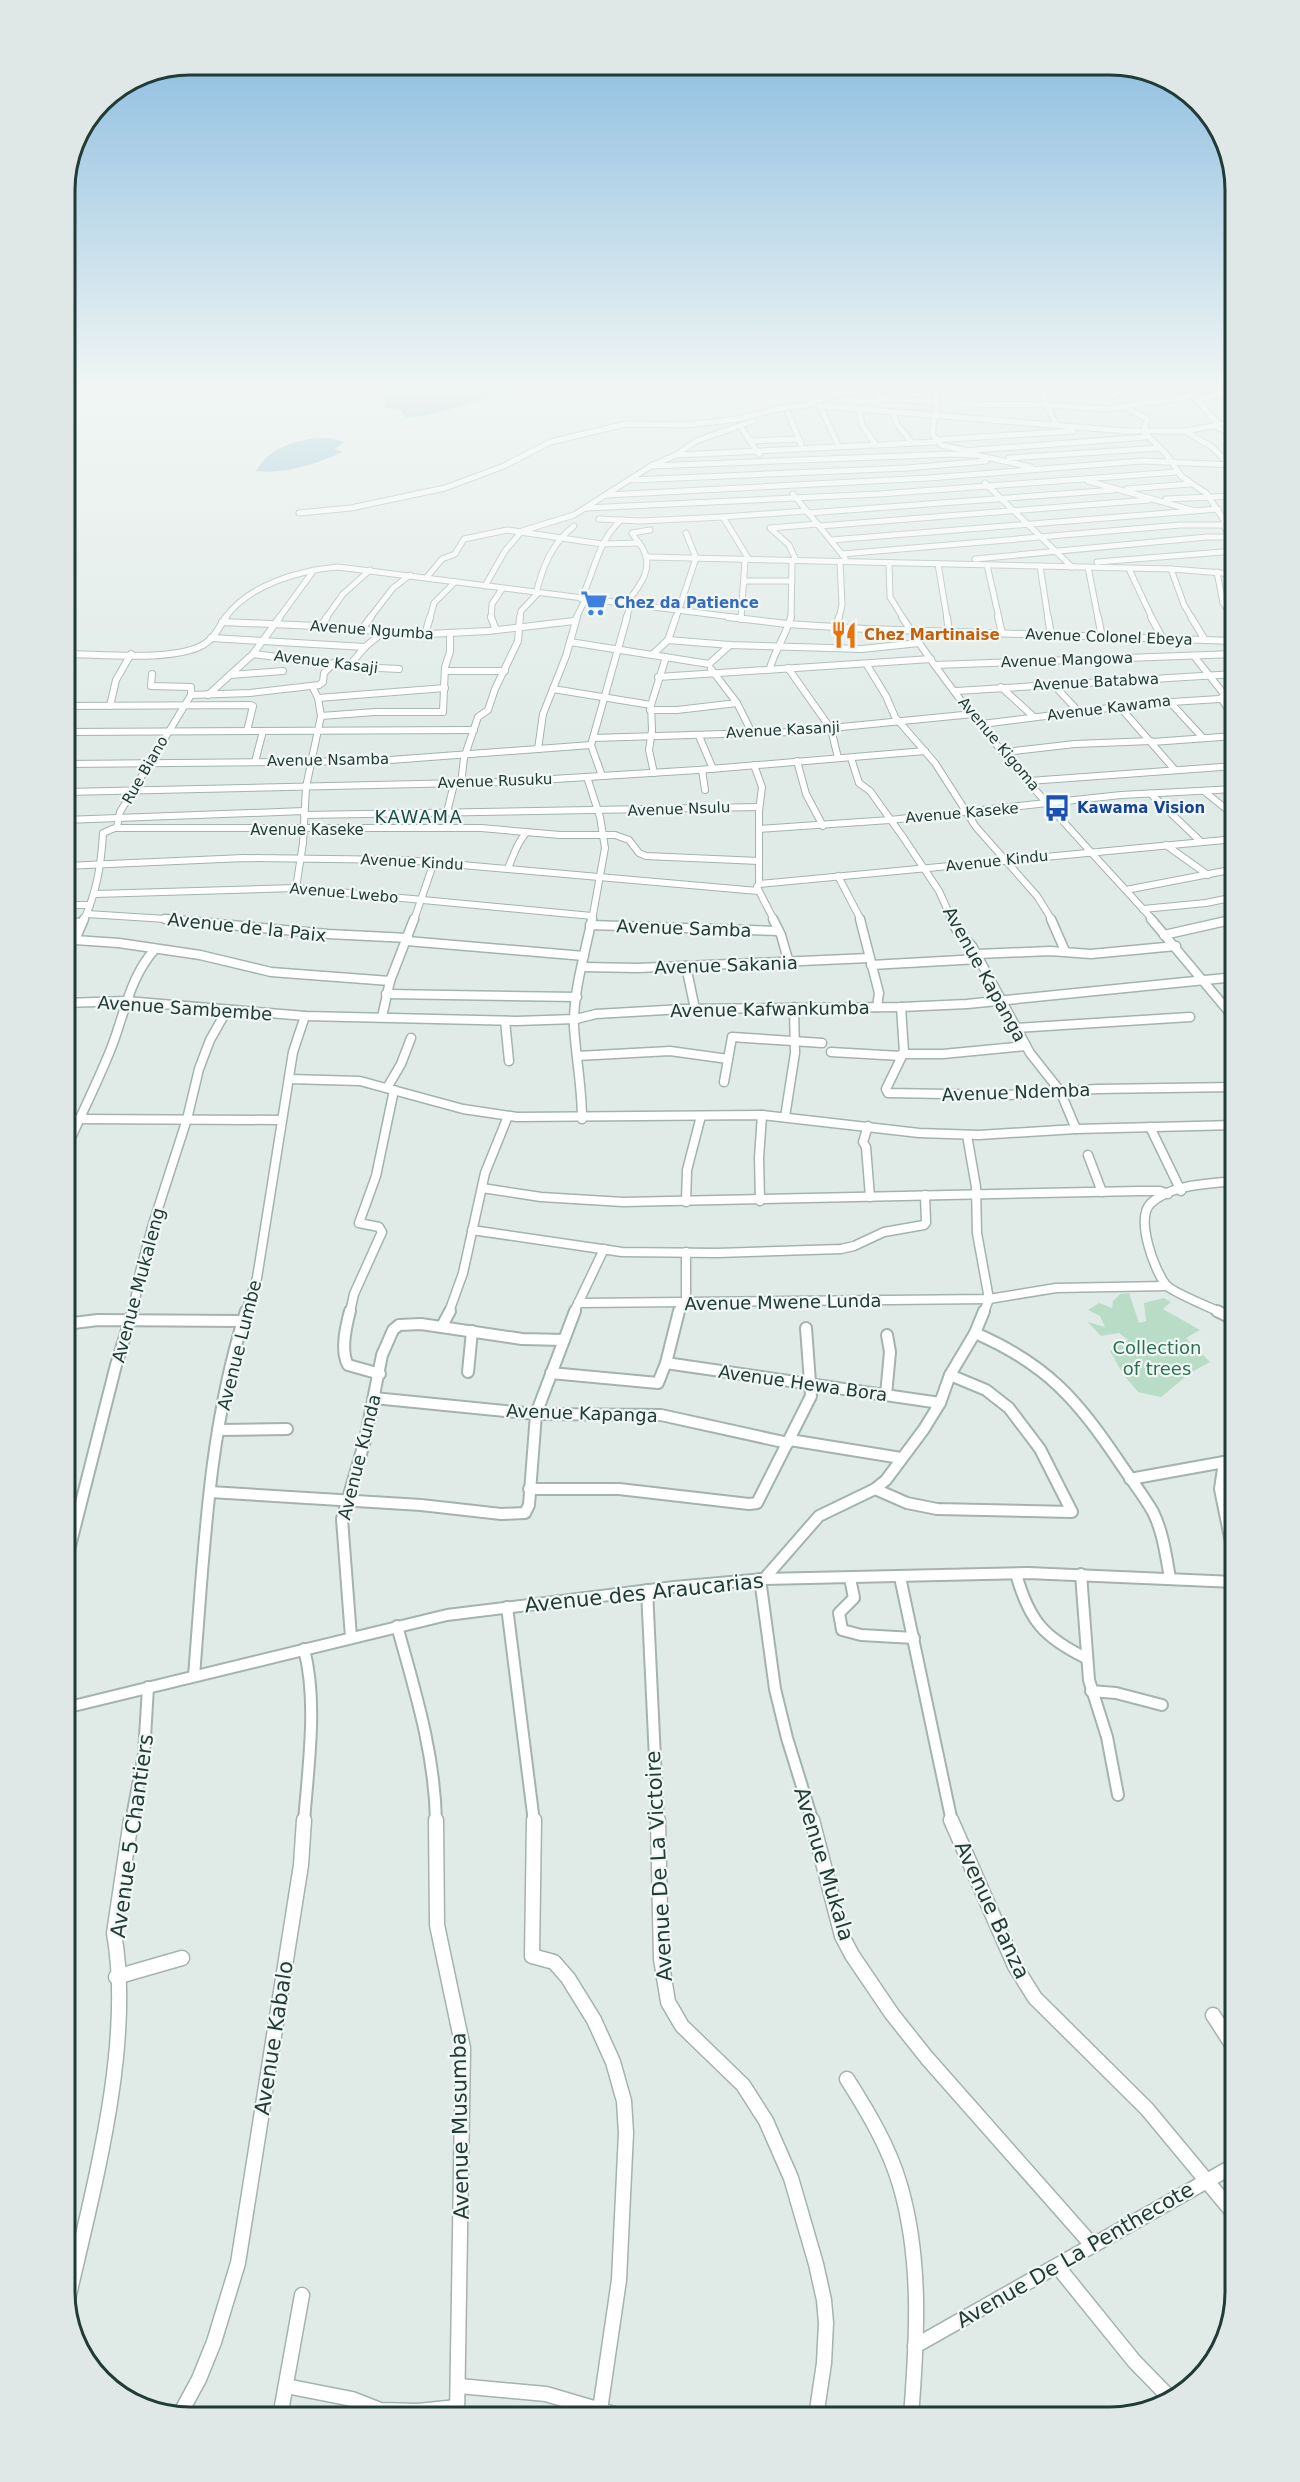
<svg xmlns="http://www.w3.org/2000/svg" width="1300" height="2482" font-family="'DejaVu Sans',sans-serif">
<style>
.green{fill:#b9dcc6}
.water{fill:#88bcd0}
.lines{fill:none;stroke-linecap:round;stroke-linejoin:round}
.minor-far4-casing{stroke:#a3b3af;stroke-width:7}
.minor-far3-casing{stroke:#a3b3af;stroke-width:8}
.minor-far2-casing{stroke:#a3b3af;stroke-width:11}
.minor-far1-casing{stroke:#a3b3af;stroke-width:14}
.minor-casing{stroke:#a3b3af;stroke-width:17}
.minor-far4{stroke:#fff;stroke-width:5}
.minor-far3{stroke:#fff;stroke-width:6}
.minor-far2{stroke:#fff;stroke-width:8}
.minor-far1{stroke:#fff;stroke-width:10}
.minor{stroke:#fff;stroke-width:14}
.labels{text-anchor:middle;dominant-baseline:central;stroke-width:4.5;stroke-linejoin:round;paint-order:stroke}
.far-shop-label{font-size:15px;font-weight:bold;fill:#366cbe;stroke:#f0f7f5;text-anchor:start}
.far-street-label{font-size:15px;fill:#213b37;stroke:#f0f7f5}
.far-food-label{font-size:15px;font-weight:bold;fill:#c56008;stroke:#f0f7f5;text-anchor:start}
.far-transit-label{font-size:15px;font-weight:bold;fill:#164399;stroke:#f0f7f5;text-anchor:start}
.far-quarter-label{font-size:18px;letter-spacing:1.5px;fill:#1d4c47;stroke:#f0f7f5}
.street-label{font-size:18px;fill:#213b37;stroke:#f0f7f5}
.park-label{font-size:18px;fill:#2c714f;stroke:#f0f7f5}
.near-street-label{font-size:21px;fill:#213b37;stroke:#f0f7f5}
.rim{fill:none;stroke:#213b37;stroke-width:3}
</style>
<rect width="100%" height="100%" fill="#e0ebe7"/>
<polygon class="green" points="1129,1293 1139,1323 1146,1321 1144,1303 1164,1298 1171,1302 1163,1309 1200,1330 1186,1338 1210,1362 1190,1373 1161,1397 1138,1392 1123,1374 1110,1351 1128,1340 1119,1333 1101,1336 1088,1322 1105,1327 1100,1316 1088,1310 1099,1303 1112,1308 1113,1301 1120,1294"/>
<g class="water">
<polygon points="392,385 526,385 512,392 428,415 406,418 401,409 385,408 384,387"/>
<path d="M 315,438 L 331,438 L 344,442 L 335,449 L 343,452 C 318,463 285,475 256,471 C 270,448 289,443 315,438 Z"/>
</g>
<g class="lines">
<defs>
<g id="minor-far4">
<polyline points="931,385 997,391"/>
<path d="M 936,385 C 934,391 936,393 937,400 C 938,412 931,423 933,435 L 941,445 L 963,450"/>
<polyline points="1038,385 1056,425"/>
<polyline points="1069,385 1073,393"/>
<polyline points="1184,385 1220,426"/>
<polyline points="1210,385 1219,396"/>
<polyline points="1118,388 1148,389"/>
<polyline points="880,389 899,389"/>
<polyline points="855,392 875,385"/>
<polyline points="878,398 938,402"/>
<polyline points="841,399 879,402 877,395 880,389 870,387"/>
<polyline points="1107,399 1120,393 1117,386"/>
<polyline points="1196,400 1235,391"/>
<polyline points="960,404 1050,405 1107,409 1192,396"/>
<polyline points="820,406 839,447"/>
<polyline points="822,406 1126,431 1185,431 1235,422"/>
<polyline points="1125,407 1147,419 1144,432 1166,454 1182,477 1206,493 1224,520 1225,528"/>
<polyline points="859,409 862,425 876,445"/>
<polyline points="893,412 897,424 912,443"/>
<polyline points="788,413 801,444"/>
<polyline points="740,426 759,454"/>
<polyline points="1217,427 1235,435"/>
<polyline points="1185,431 1212,447 1227,462"/>
<polyline points="935,440 1073,431"/>
<polyline points="750,441 799,439"/>
<polyline points="963,451 1146,437"/>
<polyline points="678,455 936,442"/>
<polyline points="1009,458 1160,448"/>
<polyline points="651,466 954,454 976,455 1031,467"/>
<polyline points="632,480 907,468 986,461"/>
<polyline points="1088,481 1195,511"/>
<polyline points="985,483 1072,567"/>
<polyline points="1127,489 1190,484"/>
<polyline points="793,494 845,558"/>
<polyline points="607,495 929,478 1142,461 1235,465"/>
<polyline points="1166,499 1235,496"/>
<polyline points="586,508 879,494 1177,472"/>
<polyline points="299,513 351,508 445,488 504,466 550,442 626,424 687,425 738,419 782,408 807,405 860,385"/>
<polyline points="808,513 1114,490"/>
<polyline points="723,517 806,511"/>
<polyline points="599,519 640,521 723,517 748,558 745,561 741,618"/>
<polyline points="820,526 1149,500"/>
<polyline points="831,540 1218,509"/>
<polyline points="842,554 1180,525 1225,525"/>
<polyline points="647,557 1171,569 1235,574"/>
<polyline points="975,559 1207,537 1235,537"/>
<polyline points="1097,562 1235,551"/>
<polyline points="889,563 890,597 903,618"/>
<polyline points="938,564 947,618"/>
<polyline points="987,565 999,618"/>
<polyline points="1040,566 1048,618"/>
<polyline points="1088,567 1098,618"/>
<polyline points="1129,569 1152,618"/>
<polyline points="1171,569 1184,605 1192,618"/>
<polyline points="1217,572 1223,603 1234,618"/>
<polyline points="427,577 442,559 455,554 464,539 507,530 602,544 639,543"/>
<polyline points="744,581 792,581"/>
<polyline points="485,586 505,551 522,531 574,515 651,466 676,455 696,441 753,421"/>
<path d="M 536,593 C 543,566 552,543 574,526"/>
<path d="M 581,599 C 595,571 597,542 621,520"/>
<path d="M 625,605 C 637,589 655,570 643,549 C 640,543 635,539 632,533 L 650,530"/>
<path d="M 225,618 C 248,585 300,570 338,567 L 740,618"/>
<polyline points="279,618 314,570"/>
<polyline points="326,618 343,594 370,570"/>
<polyline points="370,618 393,588 410,575"/>
<polyline points="430,618 434,603 455,582"/>
<polyline points="491,618 492,604 502,589"/>
<polyline points="520,618 521,611 538,593"/>
<polyline points="576,618 585,600"/>
<polyline points="626,618 631,605"/>
<polyline points="676,618 696,558 686,533"/>
<polyline points="791,618 792,562 795,558 789,545 770,528 818,524"/>
<polyline points="839,618 842,605 840,561"/>
</g>
<g id="minor-far3">
<polyline points="491,617 496,630"/>
<polyline points="728,617 787,624 867,629 1235,641"/>
<path d="M 902,617 C 972,727 1065,823 1153,920"/>
<polyline points="947,617 949,632"/>
<polyline points="998,617 1002,633"/>
<polyline points="1048,617 1051,635"/>
<polyline points="1098,617 1102,637"/>
<polyline points="1151,617 1163,639"/>
<polyline points="1191,617 1205,640"/>
<polyline points="1233,617 1235,619"/>
<polyline points="741,619 741,617"/>
<polyline points="222,622 339,627 409,635 488,631 574,621"/>
<polyline points="321,626 327,617"/>
<polyline points="836,628 839,617"/>
<polyline points="362,629 371,617"/>
<polyline points="425,635 430,617"/>
<polyline points="211,638 365,647"/>
<polyline points="668,640 730,645 862,649 919,643"/>
<polyline points="570,642 709,664"/>
<path d="M 65,654 C 100,654 173,662 203,645 C 214,639 219,627 226,617"/>
<polyline points="253,654 359,667 399,669"/>
<polyline points="652,655 668,640 676,617"/>
<polyline points="1194,656 1227,698"/>
<polyline points="709,664 730,645"/>
<polyline points="867,665 886,696 895,717 935,763 976,827 1037,896 1052,920"/>
<polyline points="935,665 1235,654"/>
<polyline points="65,666 75,654"/>
<polyline points="349,666 365,647 382,633"/>
<path d="M 770,668 C 775,650 786,635 791,617"/>
<polyline points="788,668 831,729 838,758"/>
<polyline points="711,669 737,703 752,733"/>
<polyline points="445,671 505,671"/>
<polyline points="230,675 283,671"/>
<polyline points="658,677 931,659"/>
<polyline points="1052,683 1078,711"/>
<polyline points="1001,687 1034,717"/>
<polyline points="553,689 651,705"/>
<polyline points="956,691 1235,674"/>
<polyline points="191,695 250,693 319,685 323,682 324,673 334,663"/>
<polyline points="208,695 253,654 280,617"/>
<polyline points="318,698 445,688"/>
<polyline points="1221,698 1235,720"/>
<polyline points="1169,701 1203,738"/>
<polyline points="65,706 251,705 253,706 247,731"/>
<polyline points="110,706 116,680 131,654"/>
<polyline points="1119,706 1175,770"/>
<polyline points="650,710 677,710 737,703"/>
<polyline points="321,716 375,712 443,712 445,667 450,652 450,634"/>
<polyline points="982,724 1140,704 1235,698"/>
<polyline points="65,732 474,730"/>
<polyline points="699,736 713,769"/>
<polyline points="593,738 791,732 973,714"/>
<polyline points="1152,742 1235,736"/>
<polyline points="538,749 543,714 566,656 577,617"/>
<polyline points="1005,752 1075,744 1151,741"/>
<polyline points="851,758 859,783 870,791 903,837 939,891 952,920"/>
<polyline points="797,761 806,794 823,826"/>
<polyline points="255,762 263,731"/>
<polyline points="65,764 377,761 591,745"/>
<polyline points="754,765 762,787 759,811 759,884 757,887 774,920"/>
<polyline points="702,770 705,790"/>
<polyline points="654,773 649,750 652,730 651,705 666,657"/>
<polyline points="602,776 591,745 627,617"/>
<polyline points="587,777 600,817 605,848 592,920"/>
<polyline points="1029,781 1235,766"/>
<polyline points="461,784 464,758 478,717 488,710 495,689 518,641 520,617"/>
<polyline points="65,792 506,782 698,770 925,751"/>
<polyline points="1205,792 1235,816"/>
<polyline points="1151,794 1201,842"/>
<polyline points="447,812 454,784"/>
<polyline points="304,815 759,807"/>
<polyline points="65,820 304,811"/>
<polyline points="116,828 481,828 560,835 615,835 629,840 639,853 646,856 759,861"/>
<polyline points="760,829 890,820 1121,795 1235,789"/>
<polyline points="1166,845 1208,875"/>
<polyline points="65,866 244,858 405,860 758,891"/>
<path d="M 508,868 C 514,855 517,842 527,832"/>
<polyline points="838,876 861,920"/>
<polyline points="759,884 1235,839"/>
<polyline points="296,888 303,843 306,787 321,716 318,698 312,686"/>
<polyline points="1126,890 1235,869"/>
<polyline points="95,894 296,888 592,916"/>
<polyline points="65,905 90,905"/>
<polyline points="1143,909 1206,903 1235,897"/>
<polyline points="87,914 182,920"/>
<path d="M 84,920 C 97,890 101,866 103,833 L 117,827 L 120,812 L 191,695 L 191,687 L 151,686 L 152,674"/>
<polyline points="414,920 434,862"/>
<polyline points="1230,920 1235,919"/>
</g>
<g id="minor-far2">
<polyline points="84,919 75,940 119,943 200,955 271,972 390,981"/>
<polyline points="165,919 328,934 408,938"/>
<polyline points="773,919 781,935 789,963"/>
<polyline points="860,919 879,993 877,1007"/>
<polyline points="951,919 956,929 972,946 1030,1053 1060,1091 1076,1129"/>
<polyline points="1051,919 1065,951"/>
<polyline points="1151,919 1235,1019"/>
<polyline points="65,922 82,923"/>
<polyline points="590,925 778,931"/>
<polyline points="1164,935 1235,919"/>
<polyline points="407,941 584,956"/>
<polyline points="977,954 1050,951 1091,954 1176,946"/>
<polyline points="871,965 979,959"/>
<polyline points="686,966 695,1009"/>
<polyline points="582,967 638,968 869,958"/>
<polyline points="386,994 577,997"/>
<polyline points="65,1003 126,1001 305,1016 516,1021 576,1019 596,1014 683,1009 901,1007 967,1004 1235,977"/>
<polyline points="901,1007 904,1052 886,1089 888,1093 1008,1095 1097,1089 1235,1087"/>
<polyline points="382,1017 390,981 414,919"/>
<polyline points="505,1021 509,1061"/>
<polyline points="1015,1028 1190,1017"/>
<polyline points="831,1052 901,1056"/>
<polyline points="902,1054 943,1054 1026,1046"/>
<polyline points="577,1056 670,1051 728,1059"/>
<polyline points="289,1079 360,1081 463,1109 517,1117 762,1115 919,1133 979,1135 1076,1129 1235,1125"/>
<polyline points="724,1082 732,1037 822,1043"/>
<polyline points="387,1088 401,1064 411,1038"/>
<polyline points="785,1117 795,1053 794,1007"/>
<polyline points="78,1119 281,1120"/>
<path d="M 582,1119 C 582,1087 576,1058 574,1027 C 573,992 585,953 592,919"/>
<polyline points="868,1126 863,1142 866,1147 870,1197"/>
<polyline points="1150,1127 1181,1191"/>
<path d="M 65,1152 C 80,1116 98,1082 112,1046 C 125,1012 130,977 155,949"/>
<polyline points="1088,1155 1102,1192"/>
<polyline points="482,1188 541,1197 623,1202 1139,1191 1160,1191 1168,1194"/>
<polyline points="760,1201 759,1158 762,1115"/>
<polyline points="686,1202 687,1170 701,1116"/>
<polyline points="472,1230 622,1252 717,1253 841,1249 854,1246 884,1232 924,1225 926,1223 925,1195"/>
<polyline points="686,1252 686,1303"/>
<polyline points="578,1303 989,1299 977,1233 976,1187 967,1135"/>
<polyline points="133,1312 140,1272 153,1224 187,1119 199,1069 210,1040 227,1010"/>
<polyline points="246,1312 257,1278 293,1052 305,1016"/>
<polyline points="350,1312 354,1294 382,1232 379,1227 359,1223 376,1176 394,1090"/>
<polyline points="449,1312 463,1273 485,1173 508,1116"/>
<polyline points="574,1312 604,1249"/>
<polyline points="679,1312 681,1303"/>
<polyline points="984,1312 989,1299 1056,1288 1167,1286"/>
<path d="M 1220,1312 C 1209,1307 1172,1292 1166,1285 C 1154,1270 1135,1218 1151,1203 C 1171,1184 1209,1184 1235,1181"/>
</g>
<g id="minor-far1">
<path d="M 350,1311 C 346,1326 340,1351 348,1365 L 380,1374"/>
<polyline points="1217,1311 1235,1320"/>
<polyline points="65,1324 98,1320 243,1321"/>
<polyline points="442,1326 450,1311"/>
<path d="M 975,1333 C 1049,1365 1078,1401 1122,1466 C 1132,1481 1144,1496 1153,1512 C 1163,1532 1166,1556 1170,1578"/>
<polyline points="666,1363 940,1403"/>
<polyline points="468,1372 472,1331"/>
<polyline points="551,1373 658,1383 666,1363 679,1311"/>
<polyline points="886,1395 890,1352 887,1335"/>
<polyline points="374,1398 536,1414 661,1415 788,1443"/>
<polyline points="218,1430 287,1429"/>
<polyline points="790,1440 901,1458"/>
<polyline points="1224,1462 1220,1489 1235,1562"/>
<polyline points="1130,1479 1235,1460"/>
<polyline points="529,1489 619,1489 749,1504 757,1503 811,1396 806,1328"/>
<polyline points="875,1489 907,1503 937,1509 1072,1512 1040,1449 1009,1408 986,1390 950,1375"/>
<polyline points="210,1492 421,1505 501,1514 525,1513 529,1505 536,1414 575,1311"/>
<polyline points="65,1566 116,1365 133,1311"/>
<path d="M 1016,1574 C 1029,1620 1043,1637 1086,1658"/>
<polyline points="1081,1574 1089,1680 1107,1737 1118,1795"/>
<polyline points="900,1577 952,1822"/>
<polyline points="850,1578 854,1598 839,1613 842,1630 861,1635 914,1638"/>
<polyline points="760,1579 775,1689 787,1738 813,1822"/>
<polyline points="764,1579 819,1516 875,1489 886,1480 924,1429 940,1403 950,1375 975,1333 984,1311"/>
<polyline points="1230,1582 1235,1603"/>
<polyline points="647,1590 658,1822"/>
<polyline points="507,1607 534,1822"/>
<path d="M 397,1626 C 415,1691 435,1754 436,1822"/>
<polyline points="351,1637 342,1519 365,1440 382,1355 393,1330 399,1325 421,1324 522,1339 564,1340"/>
<path d="M 304,1649 C 318,1702 308,1767 304,1822"/>
<path d="M 194,1676 C 204,1553 208,1429 246,1311"/>
<polyline points="1091,1691 1116,1693 1162,1705"/>
<polyline points="65,1708 447,1615 674,1587 764,1579 1028,1573 1235,1582"/>
<polyline points="131,1822 144,1754 148,1687"/>
</g>
<g id="minor">
<polyline points="436,1820 437,1925 463,2048 457,2417"/>
<polyline points="534,1820 532,1956 554,1962 568,1978 594,2020 613,2062 624,2101 626,2133 619,2280 600,2410"/>
<polyline points="658,1820 661,1959 668,2002 682,2026 743,2085 766,2121 791,2178 816,2264 824,2300 826,2323 824,2363 816,2417"/>
<polyline points="812,1820 842,1936 852,1955 892,2014 927,2058 1093,2246"/>
<polyline points="951,1820 1015,1966 1035,1998 1147,2109 1235,2215"/>
<polyline points="116,1977 182,1958"/>
<polyline points="1213,2015 1235,2049"/>
<path d="M 847,2079 C 868,2112 889,2147 900,2185 C 922,2260 917,2340 911,2417"/>
<polyline points="1058,2267 1134,2361 1170,2398"/>
<path d="M 67,2304 C 92,2192 134,2046 114,1933 L 131,1820"/>
<polyline points="915,2346 1235,2165"/>
<polyline points="286,2386 352,2399 380,2410 418,2411 457,2407"/>
<polyline points="459,2386 546,2394 624,2417"/>
<polyline points="179,2416 199,2379 214,2342 238,2263 301,1865 304,1820"/>
<polyline points="280,2417 302,2295"/>
</g>
</defs>
<use href="#minor-far4" class="minor-far4-casing"/>
<use href="#minor-far3" class="minor-far3-casing"/>
<use href="#minor-far2" class="minor-far2-casing"/>
<use href="#minor-far1" class="minor-far1-casing"/>
<use href="#minor" class="minor-casing"/>
<use href="#minor-far4" class="minor-far4"/>
<use href="#minor-far3" class="minor-far3"/>
<use href="#minor-far2" class="minor-far2"/>
<use href="#minor-far1" class="minor-far1"/>
<use href="#minor" class="minor"/>
</g>
<linearGradient id="sky" x2="0" y2="1"><stop stop-color="#81b7de"/><stop offset="0.53" stop-color="#f1f6f4"/><stop offset="1" stop-color="#f1f6f4" stop-opacity="0"/></linearGradient>
<rect width="1300" height="732" fill="url(#sky)"/>
<defs>
<symbol id="supermarket-bare" viewBox="-9 -9 18 18"><path d="M-6-5.5h2.5l.6 2H6L4.5 2H-2.5L-4.4-4H-6ZM-1.5 3.2a1.3 1.3 0 1 0 .1 0ZM3 3.2a1.3 1.3 0 1 0 .1 0Z" fill="#3f7fe0" stroke="#f0f7f5" stroke-width="2.5" paint-order="stroke"/></symbol>
<symbol id="restaurant-bare" viewBox="-9 -9 18 18"><path d="M-5-6h1v4h1v-4h1v4h1v-4h1v5L-1.5 .5V6h-2V.5L-5-1ZM5-6V6H3V1.5H1.5Q1.5-4 5-6Z" fill="#e8710a" stroke="#f0f7f5" stroke-width="2.5" paint-order="stroke"/></symbol>
<symbol id="bus-bare" viewBox="-9 -9 18 18"><path d="M-5-6H5V4H4V6H2V4H-2V6H-4V4H-5ZM-3.5-4V0h7V-4ZM-3.5 1.2v1.5H-2V1.2ZM2 1.2v1.5H3.5V1.2Z" fill="#1a4fb4" stroke="#f0f7f5" stroke-width="2.5" paint-order="stroke"/></symbol>
</defs>
<g fill-rule="evenodd">
<use href="#supermarket-bare" x="575" y="584" width="38" height="38"/>
<use href="#restaurant-bare" x="825" y="616" width="38" height="38"/>
<use href="#bus-bare" x="1038" y="789" width="38" height="38"/>
</g>
<g class="labels">
<g class="far-shop-label">
<text x="614" y="603">Chez da Patience</text>
</g>
<g class="far-street-label">
<text transform="translate(372 630) rotate(4)">Avenue Ngumba</text>
<text transform="translate(1109 637) rotate(2)">Avenue Colonel Ebeya</text>
<text transform="translate(1067 660) rotate(-2)">Avenue Mangowa</text>
<text transform="translate(326 662) rotate(7)">Avenue Kasaji</text>
<text transform="translate(1096 682) rotate(-3)">Avenue Batabwa</text>
<text transform="translate(1109 708) rotate(-7)">Avenue Kawama</text>
<text transform="translate(783 730) rotate(-3)">Avenue Kasanji</text>
<text transform="translate(999 744) rotate(50)">Avenue Kigoma</text>
<text transform="translate(328 760) rotate(-1)">Avenue Nsamba</text>
<text transform="translate(145 770) rotate(-60)">Rue Biano</text>
<text transform="translate(495 781) rotate(-2)">Avenue Rusuku</text>
<text transform="translate(679 809) rotate(-2)">Avenue Nsulu</text>
<text transform="translate(962 813) rotate(-5)">Avenue Kaseke</text>
<text x="307" y="830">Avenue Kaseke</text>
<text transform="translate(997 861) rotate(-6)">Avenue Kindu</text>
<text transform="translate(412 862) rotate(3)">Avenue Kindu</text>
<text transform="translate(344 893) rotate(5)">Avenue Lwebo</text>
</g>
<g class="far-food-label">
<text x="864" y="635">Chez Martinaise</text>
</g>
<g class="far-transit-label">
<text x="1077" y="808">Kawama Vision</text>
</g>
<g class="far-quarter-label">
<text x="419" y="816">KAWAMA</text>
</g>
<g class="street-label">
<text transform="translate(247 927) rotate(6)">Avenue de la Paix</text>
<text transform="translate(684 928) rotate(2)">Avenue Samba</text>
<text transform="translate(726 965) rotate(-2)">Avenue Sakania</text>
<text transform="translate(985 974) rotate(61)">Avenue Kapanga</text>
<text transform="translate(185 1008) rotate(4)">Avenue Sambembe</text>
<text transform="translate(770 1009) rotate(-1)">Avenue Kafwankumba</text>
<text transform="translate(1016 1092) rotate(-2)">Avenue Ndemba</text>
<text transform="translate(138 1285) rotate(-75)">Avenue Mukaleng</text>
<text transform="translate(783 1302) rotate(-1)">Avenue Mwene Lunda</text>
<text transform="translate(239 1345) rotate(-76)">Avenue Lumbe</text>
<text transform="translate(803 1383) rotate(8)">Avenue Hewa Bora</text>
<text transform="translate(582 1413) rotate(2)">Avenue Kapanga</text>
<text transform="translate(359 1457) rotate(-76)">Avenue Kunda</text>
</g>
<g class="park-label">
<text x="1157" y="1347">Collection<tspan x="1157" dy="21">of trees</tspan></text>
</g>
<g class="near-street-label">
<text transform="translate(644 1593) rotate(-6)">Avenue des Araucarias</text>
<text transform="translate(132 1836) rotate(-82)">Avenue 5 Chantiers</text>
<text transform="translate(824 1864) rotate(73)">Avenue Mukala</text>
<text transform="translate(659 1866) rotate(-93)">Avenue De La Victoire</text>
<text transform="translate(992 1910) rotate(65)">Avenue Banza</text>
<text transform="translate(274 2038) rotate(-81)">Avenue Kabalo</text>
<text transform="translate(460 2126) rotate(-91)">Avenue Musumba</text>
<text transform="translate(1075 2255) rotate(-30)">Avenue De La Penthecote</text>
</g>
</g>
<path d="M0 0H1300V2482H0ZM190 75H1110A115 115 0 0 1 1225 190V2292A115 115 0 0 1 1110 2407H190A115 115 0 0 1 75 2292V190A115 115 0 0 1 190 75Z" fill="#dfe8e6" fill-rule="evenodd"/>
<path class="rim" d="M190 75H1110A115 115 0 0 1 1225 190V2292A115 115 0 0 1 1110 2407H190A115 115 0 0 1 75 2292V190A115 115 0 0 1 190 75Z"/>
</svg>
